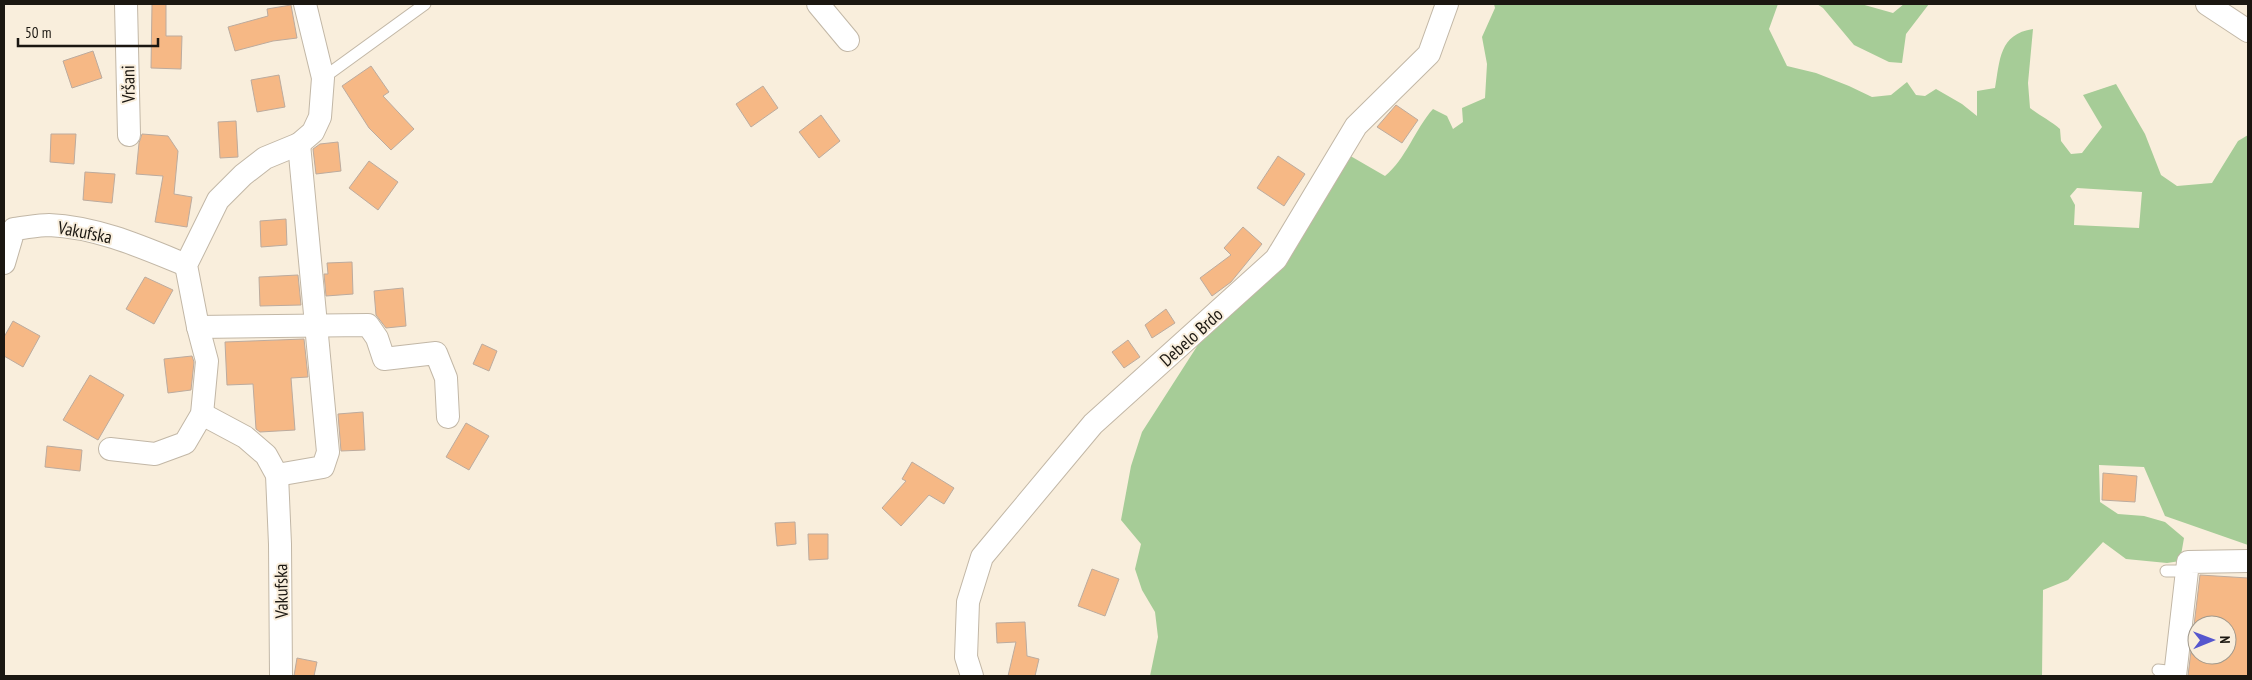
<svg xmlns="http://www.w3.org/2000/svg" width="2252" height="680" font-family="'PT Sans Narrow',sans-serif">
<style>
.green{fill:#a6cc97;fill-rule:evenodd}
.building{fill:#f6b885;stroke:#bcab9e;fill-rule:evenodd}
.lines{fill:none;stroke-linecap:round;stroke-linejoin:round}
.lane-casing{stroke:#c2b7a6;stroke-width:13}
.street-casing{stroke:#c2b7a6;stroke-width:24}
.lane{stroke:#fff;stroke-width:11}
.street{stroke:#fff;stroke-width:22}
.labels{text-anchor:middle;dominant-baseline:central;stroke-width:4;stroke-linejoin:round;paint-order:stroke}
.street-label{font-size:18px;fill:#1b1711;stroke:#f9eedc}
</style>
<rect width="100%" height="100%" fill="#f9eedc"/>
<g class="green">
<path d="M 1494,4 L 1778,4 L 1769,29 L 1787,66 L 1816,73 L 1849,86 L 1872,97 L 1891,95 L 1907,82 L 1916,95 L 1925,96 L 1936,89 L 1962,104 L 1977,116 L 1977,91 L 1995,88 C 2000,60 1999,34 2033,29 L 2028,83 L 2030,108 C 2040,116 2051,121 2060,129 L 2061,141 L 2071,154 L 2082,153 L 2102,127 L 2083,95 L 2116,84 L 2145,134 L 2161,175 L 2177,186 L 2212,183 L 2238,141 L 2248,135 L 2248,545 L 2165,516 L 2144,467 L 2099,465 L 2100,502 L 2118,514 L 2144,516 L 2165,522 L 2184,538 L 2180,561 L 2167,563 L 2126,559 L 2103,542 L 2068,580 L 2043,590 L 2042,676 L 1150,676 L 1158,637 L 1155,612 L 1142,590 L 1135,569 L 1141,544 L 1121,520 L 1131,466 L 1142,432 L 1212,323 L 1347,154 L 1385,176 C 1406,159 1415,129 1433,109 L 1447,116 L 1453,129 L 1463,122 L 1462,108 L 1485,98 L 1487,64 L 1482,37 L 1495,8 ZM 2077,188 L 2142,192 L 2139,228 L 2074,225 L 2075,205 L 2070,196 Z"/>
<polygon points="1817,4 1861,4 1893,13 1904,4 1929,4 1906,34 1902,63 1889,62 1854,45 1823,8"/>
</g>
<g class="building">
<polygon points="152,4 166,4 166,36 182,36 181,69 151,68"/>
<polygon points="291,5 297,38 273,41 235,51 228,27 268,16 267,9"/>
<polygon points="93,51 102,78 72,88 63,61"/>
<polygon points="371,66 389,92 383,96 414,129 391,150 369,128 342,86"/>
<polygon points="279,75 285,107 257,112 251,80"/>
<polygon points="763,86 778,108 751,127 736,104"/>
<polygon points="1396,105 1418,120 1402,143 1377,127"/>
<polygon points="821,115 840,141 819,158 799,132"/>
<polygon points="236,121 238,157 220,158 218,122"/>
<polygon points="51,134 76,134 74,164 50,162"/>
<polygon points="142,134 168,136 178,151 174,194 192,197 187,227 155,222 163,176 136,174 139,143"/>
<polygon points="338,142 341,171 316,174 313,149 320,144"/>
<polygon points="1278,156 1305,174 1284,206 1257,188"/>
<polygon points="369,161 398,182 378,210 349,188"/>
<polygon points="85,172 115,174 112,203 83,200"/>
<polygon points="286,219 287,245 261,247 260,221"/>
<polygon points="1243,227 1262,244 1231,282 1212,296 1200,278 1231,255 1224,248"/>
<polygon points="352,262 353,294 326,296 324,274 328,274 327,263"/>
<polygon points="298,275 301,305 260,306 259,277"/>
<polygon points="145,277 173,290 154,324 126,309"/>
<polygon points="403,288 406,326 386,328 376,315 374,291"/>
<polygon points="1166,309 1175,323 1152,338 1145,325"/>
<polygon points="13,321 40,336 23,367 4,356 4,337"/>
<polygon points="304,339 308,377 291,378 295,430 260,432 256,429 253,384 227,385 225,342"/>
<polygon points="1128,340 1140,357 1124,368 1112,352"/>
<polygon points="482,344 497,351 489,371 473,364"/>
<polygon points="192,356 194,362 191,390 168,393 164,359"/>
<polygon points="90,375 124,395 98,440 63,420"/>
<polygon points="363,412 365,450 341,451 338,414"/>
<polygon points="466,423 489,436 469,470 446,457"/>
<polygon points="47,446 82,450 80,471 45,467"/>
<polygon points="912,462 954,488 944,504 929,495 901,526 882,508 906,481 902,479"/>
<polygon points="2103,473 2137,476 2135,502 2102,500"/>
<polygon points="795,522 796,544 777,546 775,523"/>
<polygon points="808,534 828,534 828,559 809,560"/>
<polygon points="1092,569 1119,579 1105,616 1078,606"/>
<path d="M 2200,575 L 2248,578 L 2248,676 L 2188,676 ZM 2197,625 L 2227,625 L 2227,655 L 2197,655 Z"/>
<polygon points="1025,622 1027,656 1039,659 1035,676 1008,676 1016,642 997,643 996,623"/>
<polygon points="297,658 317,662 314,676 294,676"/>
</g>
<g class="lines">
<defs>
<g id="lane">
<polyline points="323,78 425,4"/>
<polyline points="2166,571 2187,571"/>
<polyline points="2158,670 2176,672"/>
</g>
<g id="street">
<polyline points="126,4 129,135"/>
<polyline points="818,4 848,40"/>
<polyline points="2207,4 2248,31"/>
<path d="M 4,263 L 14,229 C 25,228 38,225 49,225 C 97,227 142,247 186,265"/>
<polyline points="198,327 368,325 377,338 384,359 436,353 446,378 448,417"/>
<polyline points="202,414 245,437 266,455 277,475 280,544 281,676"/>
<polyline points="110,449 155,454 185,443 202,414 207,361 198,327 186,265 218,200 243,175 265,158 299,144 313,132 320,117 323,78 305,4"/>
<polyline points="277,475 323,467 328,452 299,144"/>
<polyline points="972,676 966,657 968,602 982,557 1093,424 1276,259 1356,126 1429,54 1447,4"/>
<polyline points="2175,676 2188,562 2248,561"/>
</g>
</defs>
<use href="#lane" class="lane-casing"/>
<use href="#street" class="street-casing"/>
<use href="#lane" class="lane"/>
<use href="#street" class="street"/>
</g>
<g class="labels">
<g class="street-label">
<text transform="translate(128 84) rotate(-91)">Vršani</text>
<text transform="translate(85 232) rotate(11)">Vakufska</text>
<text transform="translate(1191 337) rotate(-42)">Debelo Brdo</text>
<text transform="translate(281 591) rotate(-91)">Vakufska</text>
</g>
</g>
<rect width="2252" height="680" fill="none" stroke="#1b1711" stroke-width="10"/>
<g transform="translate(2212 640) rotate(89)"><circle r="24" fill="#f9eedc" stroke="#a0988b"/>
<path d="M0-4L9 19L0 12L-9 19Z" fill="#5656ce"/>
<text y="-8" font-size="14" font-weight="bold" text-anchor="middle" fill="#1b1711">N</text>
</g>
<path d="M18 38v8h140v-8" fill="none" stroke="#1b1711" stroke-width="2.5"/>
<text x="25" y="38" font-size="15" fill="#1b1711" stroke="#f9eedc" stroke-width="4" paint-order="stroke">50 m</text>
</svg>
